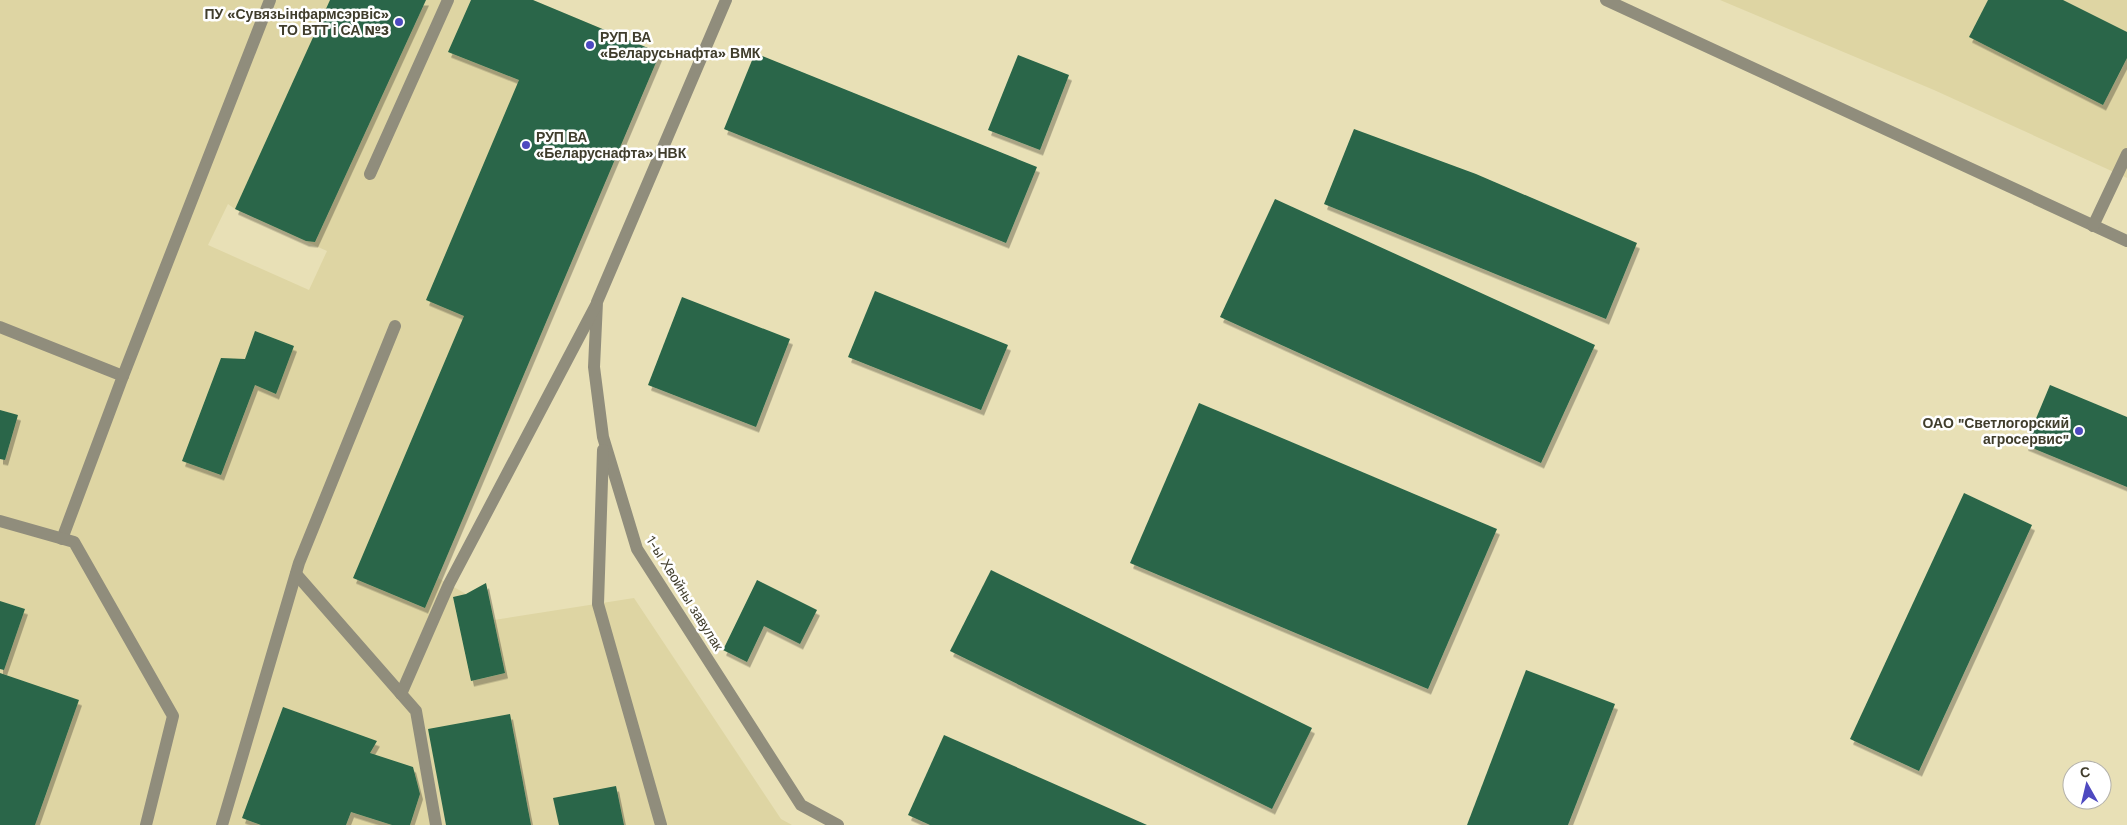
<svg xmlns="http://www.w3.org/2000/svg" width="2127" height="825" font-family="'Work Sans',sans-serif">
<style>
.built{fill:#ded5a3;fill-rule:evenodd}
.building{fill:#296648;filter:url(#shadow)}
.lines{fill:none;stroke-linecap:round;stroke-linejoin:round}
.minor{stroke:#908d7c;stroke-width:12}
.poi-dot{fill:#4e49c0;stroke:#fff;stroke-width:2}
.labels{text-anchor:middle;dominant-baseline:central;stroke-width:5;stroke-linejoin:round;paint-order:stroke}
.poi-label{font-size:14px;font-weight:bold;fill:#403d2c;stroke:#fff;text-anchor:end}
.street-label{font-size:14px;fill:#403d2c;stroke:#fff}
</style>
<defs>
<filter id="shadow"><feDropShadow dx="3" dy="5.5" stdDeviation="0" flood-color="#0004"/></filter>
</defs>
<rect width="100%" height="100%" fill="#e8e0b6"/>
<g class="built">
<path d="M 0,0 L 533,0 L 660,53 L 438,578 L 466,594 L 486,583 L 494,620 L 634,598 L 781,819 L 792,825 L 0,825 ZM 228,204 L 235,209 L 327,251 L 309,290 L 208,245 Z"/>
<polygon points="1720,0 2127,0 2127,178 1934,90"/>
</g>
<g class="building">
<polygon points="330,0 426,0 315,242 306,241 235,209"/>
<polygon points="471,0 533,0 660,53 425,608 353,578 464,316 426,300 519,80 448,52"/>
<polygon points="1988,0 2063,0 2127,32 2127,58 2103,105 1969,37"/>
<polygon points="755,53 1037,167 1006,243 724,129"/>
<polygon points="1018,55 1069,75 1040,150 988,130"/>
<polygon points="1354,129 1476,174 1637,243 1606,319 1324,204"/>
<polygon points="1275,199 1595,345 1541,463 1220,317"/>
<polygon points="875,291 1008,345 981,410 848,357"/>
<polygon points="682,297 790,339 756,427 648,385"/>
<polygon points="255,331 294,346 276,394 255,385 221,475 182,461 221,358 245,359"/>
<polygon points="2050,385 2127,417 2127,487 2025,445"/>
<polygon points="1199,403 1497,529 1428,689 1130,563"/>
<polygon points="0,410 18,415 5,460 0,459"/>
<polygon points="1964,493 2032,525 1919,771 1850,739"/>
<polygon points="991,570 1312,728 1272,809 950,651"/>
<polygon points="757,580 817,610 800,644 764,626 747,662 723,650"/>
<polygon points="486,583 505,673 471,681 453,597 466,594"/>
<polygon points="0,601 25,609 4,670 0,669"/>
<polygon points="1526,670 1615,704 1568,825 1467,825"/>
<polygon points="0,673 79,700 35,825 0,825"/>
<polygon points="283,707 377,741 370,753 413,767 420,794 410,825 392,825 351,812 346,825 261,825 242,818"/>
<polygon points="510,714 531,825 446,825 428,729"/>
<polygon points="944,735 1147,825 930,825 908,815"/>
<polygon points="616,786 624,825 559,825 553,798"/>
</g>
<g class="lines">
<g class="minor">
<polyline points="726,0 597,302 594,367 603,437 637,549 801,805 838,825"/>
<polyline points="1606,0 2127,241"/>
<polyline points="370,174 448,0"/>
<polyline points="2093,226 2127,154"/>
<polyline points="0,327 123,376 62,539"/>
<polyline points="123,376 270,0"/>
<polyline points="603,450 598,604 661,825"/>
<polyline points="0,521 74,542 173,716 146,825"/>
<polyline points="296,574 416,711 436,825"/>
<polyline points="401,694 449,584 596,305"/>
<polyline points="222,825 299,563 395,326"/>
</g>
</g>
<g class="poi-dot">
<circle cx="399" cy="22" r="5"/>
<circle cx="590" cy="45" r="5"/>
<circle cx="526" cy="145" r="5"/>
<circle cx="2079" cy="431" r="5"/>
</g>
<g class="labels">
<g class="poi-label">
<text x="389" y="14">ПУ «Сувязьінфармсэрвіс»<tspan x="389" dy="16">ТО ВТТ і СА №3</tspan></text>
<text x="600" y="37" text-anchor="start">РУП ВА<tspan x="600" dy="16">«Беларусьнафта» ВМК</tspan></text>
<text x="536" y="137" text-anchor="start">РУП ВА<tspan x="536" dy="16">«Беларуснафта» НВК</tspan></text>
<text x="2069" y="423">ОАО "Светлогорский<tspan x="2069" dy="16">агросервис"</tspan></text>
</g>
<g class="street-label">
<text transform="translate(685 593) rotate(58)">1-ы Хвойны завулак</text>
</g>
</g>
<g transform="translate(2087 785) rotate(352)"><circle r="24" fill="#ffffff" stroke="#b3b1ab"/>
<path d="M0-4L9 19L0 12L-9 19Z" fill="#4e49c0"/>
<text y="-8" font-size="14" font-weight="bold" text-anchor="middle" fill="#403d2c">С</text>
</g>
</svg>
